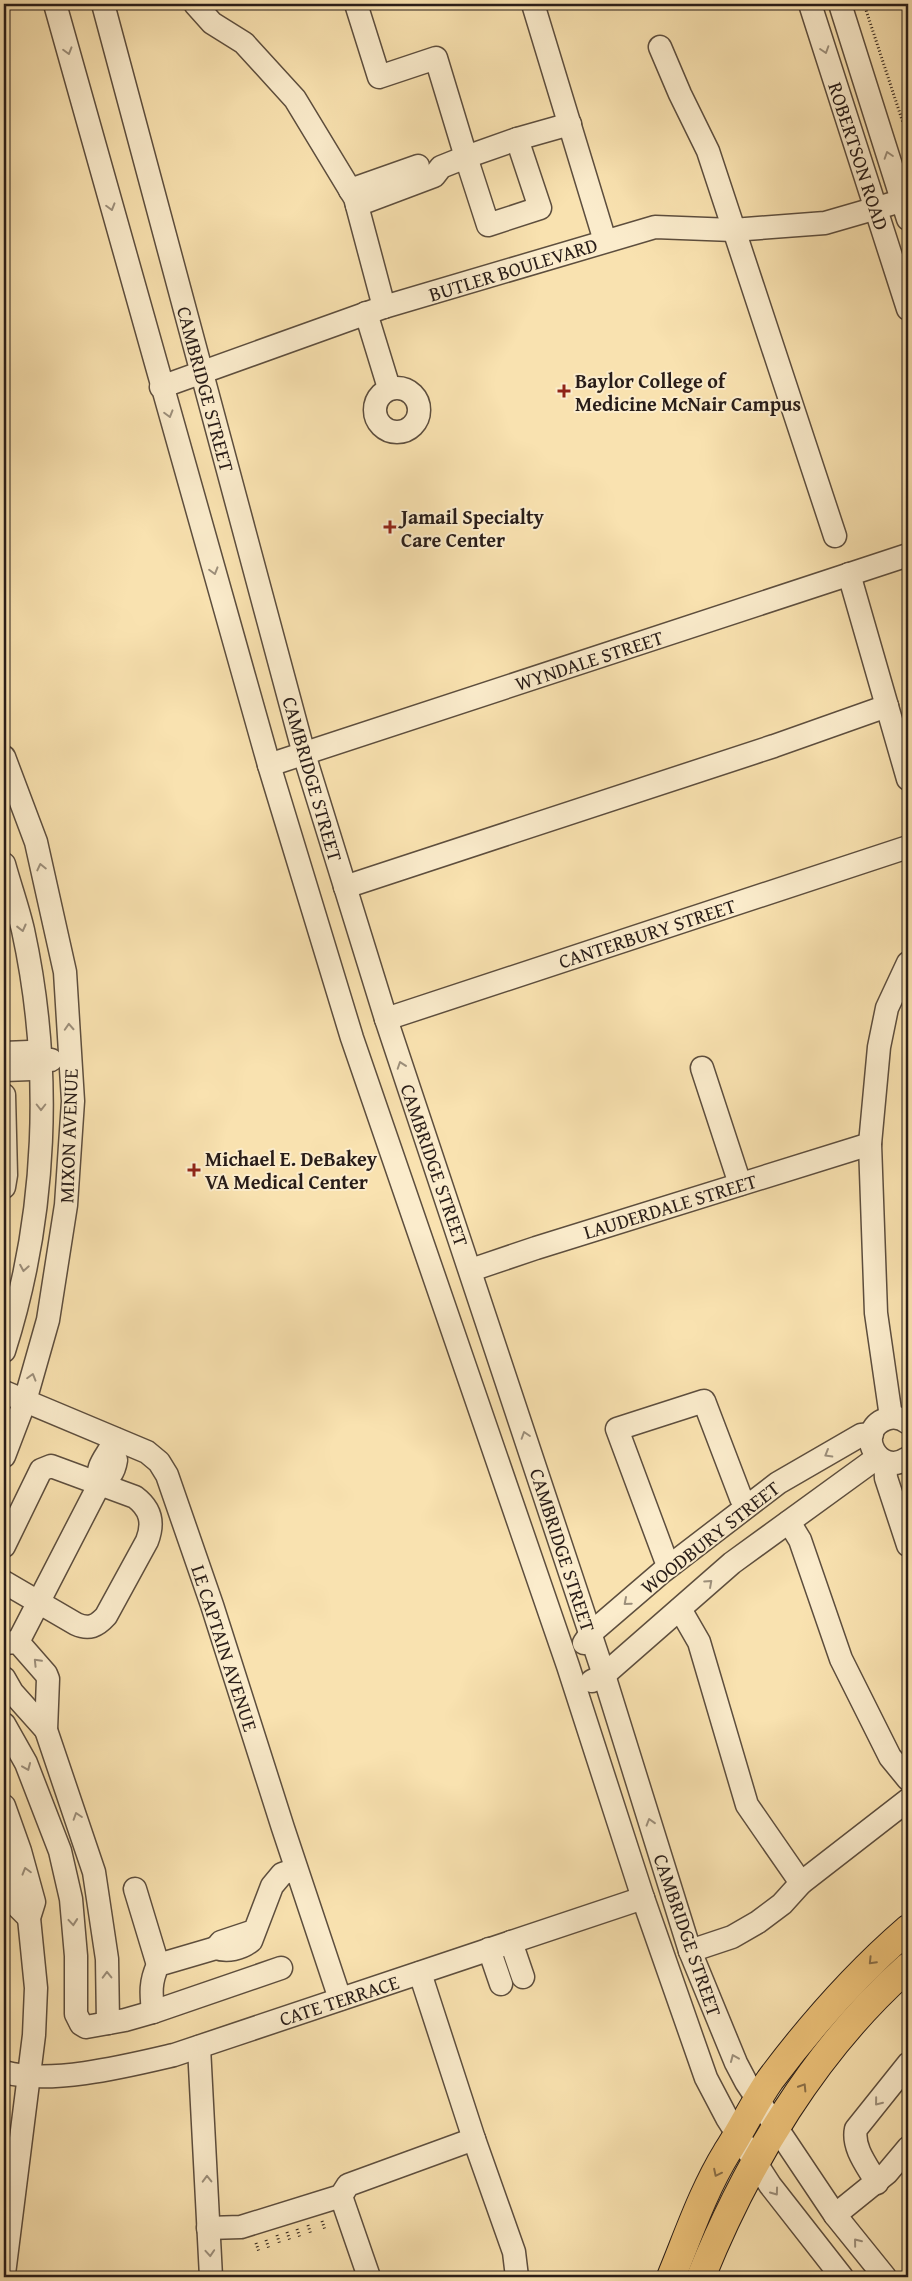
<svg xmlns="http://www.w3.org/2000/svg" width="912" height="2281" font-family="'Gentium Book Plus',serif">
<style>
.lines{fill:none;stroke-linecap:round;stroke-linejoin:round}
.minor-casing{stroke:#5d4e3e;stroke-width:25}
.major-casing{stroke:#291d18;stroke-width:30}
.path{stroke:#291d18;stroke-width:3;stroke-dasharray:1 2.5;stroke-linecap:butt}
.minor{stroke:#fbeccc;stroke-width:22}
.major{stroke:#ecc178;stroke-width:28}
.oneway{stroke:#9c8f7b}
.oneway2{stroke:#8a6f48}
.poi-dot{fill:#8f2418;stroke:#fbeccc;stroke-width:2}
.labels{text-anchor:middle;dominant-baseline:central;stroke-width:4;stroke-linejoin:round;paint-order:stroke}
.street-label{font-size:20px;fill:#291d18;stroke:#fbeccc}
.poi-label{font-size:20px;font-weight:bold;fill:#291d18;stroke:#fbeccc;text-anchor:start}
</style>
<rect width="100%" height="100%" fill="#f9e2b0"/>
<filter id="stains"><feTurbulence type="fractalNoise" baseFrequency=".004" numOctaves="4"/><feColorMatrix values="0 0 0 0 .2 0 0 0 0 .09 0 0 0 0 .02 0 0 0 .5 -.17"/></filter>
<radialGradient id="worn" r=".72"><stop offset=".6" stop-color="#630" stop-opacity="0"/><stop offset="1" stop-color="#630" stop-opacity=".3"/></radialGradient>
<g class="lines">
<defs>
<g id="minor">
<polyline points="55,4 269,765 352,1038 568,1666 643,1898 706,2078 727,2118 770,2185 842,2277"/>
<polyline points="103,4 304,754 386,1019 604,1675 690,1951 736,2063 746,2082 835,2215 885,2277"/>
<polyline points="195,4 212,23 244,43 295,99 355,198 384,307"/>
<polyline points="356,4 379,77 436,58 466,157 517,139 570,124"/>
<polyline points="533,4 605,241"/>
<polyline points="810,4 908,309"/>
<polyline points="840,4 908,219"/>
<polyline points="660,47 680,94 708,151 835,536"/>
<polyline points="350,190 418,166"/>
<polyline points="357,205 434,176 441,167 466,157 488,225 540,208 517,139"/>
<polyline points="366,313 389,388"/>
<polyline points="161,387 384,307 655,227 733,230 825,223 908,199"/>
<circle cx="397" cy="410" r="22"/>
<polyline points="849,574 908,779"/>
<polyline points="4,757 36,842 65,972 73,1101 66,1205 48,1320 25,1401 4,1456"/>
<polyline points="269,765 908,555"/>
<path d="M 4,864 C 10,886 18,908 23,930 C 53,1068 47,1216 4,1351"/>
<polyline points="345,887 774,746 887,706"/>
<polyline points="386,1019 908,847"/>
<polyline points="4,1053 29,1052 40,1059 51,1060"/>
<polyline points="702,1068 740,1184"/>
<polyline points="4,1070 31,1069 40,1059"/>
<polyline points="4,1095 6,1175 4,1187"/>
<polyline points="471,1270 536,1248 870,1144"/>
<polyline points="4,1392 147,1452 159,1462 167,1475 212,1605 283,1828 340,1999"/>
<polyline points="891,1417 876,1313 870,1144 879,1047 887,1008 908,963"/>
<path d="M 908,1423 C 902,1418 894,1416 886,1419 C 854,1431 878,1478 908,1458"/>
<path d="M 110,1452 L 116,1460 C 114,1473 109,1478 99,1485 C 95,1463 108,1457 115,1439"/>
<polyline points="885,1462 886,1478 908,1545"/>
<polyline points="789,1522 800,1540 841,1659 890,1757 908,1779"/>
<path d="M 4,1546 L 41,1470 L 51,1466 L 135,1497 C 151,1509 154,1523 147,1541 L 106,1616 C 97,1626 89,1630 76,1624 L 4,1582"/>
<polyline points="671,1564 665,1558 617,1429 704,1401 741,1498 747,1506"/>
<polyline points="680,1609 699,1642 747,1805 801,1883"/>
<polyline points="18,1642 99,1485"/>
<polyline points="4,1643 18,1642 46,1674 48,1679 46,1730 94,1872 107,1959 108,2023"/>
<polyline points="584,1643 591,1633 662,1572 778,1483 861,1435 872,1434"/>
<polyline points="4,1678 12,1692 46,1730"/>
<polyline points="592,1681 604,1675 732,1563 878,1457"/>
<polyline points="4,1724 26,1763 60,1851 71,1899 76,1956 76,2014 81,2024 86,2027 125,2020 153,2012 281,1968"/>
<polyline points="4,1806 20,1851 34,1902 29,1918 36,1988 34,2035 4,2274"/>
<polyline points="4,1860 17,1906 29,1918"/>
<polyline points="135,1889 158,1965"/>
<path d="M 254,1931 L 221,1942 L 216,1948 C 227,1952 241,1949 251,1941 L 272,1886 L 282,1874 L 296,1869"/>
<polyline points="511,1942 523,1977"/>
<polyline points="489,1949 501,1984"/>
<polyline points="690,1951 732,1937 758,1922 782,1904 801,1883 908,1800"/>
<polyline points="420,1973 474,2139 514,2252 517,2277"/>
<path d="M 153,2012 C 151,1993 150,1982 158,1965 L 216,1948"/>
<polyline points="199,2047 211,2277"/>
<path d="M 4,2072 C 51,2085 127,2066 174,2055 L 643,1898"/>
<path d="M 877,2183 C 868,2167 852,2148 856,2129 L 908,2064"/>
<polyline points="341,2196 369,2277"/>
<polyline points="835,2215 887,2173 908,2148"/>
<polyline points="208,2228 241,2227 341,2196 348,2185 474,2139"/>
</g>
<g id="major">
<path d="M 671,2277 C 688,2236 703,2191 727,2152 C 742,2129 754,2103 770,2080 C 811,2025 856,1974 908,1929"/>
<path d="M 701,2277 C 747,2163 815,2049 908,1967"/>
</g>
</defs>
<use href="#minor" class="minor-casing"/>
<use href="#major" class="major-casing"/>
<g class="path">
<polyline points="864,4 908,138"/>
<polyline points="322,2221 325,2230"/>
<polyline points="308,2225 311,2235"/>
<polyline points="297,2229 300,2238"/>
<polyline points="287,2232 290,2241"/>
<polyline points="277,2235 280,2245"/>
<polyline points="266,2240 269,2249"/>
<polyline points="256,2243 259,2252"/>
</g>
<use href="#minor" class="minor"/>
<use href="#major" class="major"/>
</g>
<defs><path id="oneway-chevron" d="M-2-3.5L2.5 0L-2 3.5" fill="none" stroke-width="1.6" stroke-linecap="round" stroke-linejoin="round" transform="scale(1.25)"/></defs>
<g class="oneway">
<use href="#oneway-chevron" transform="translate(825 50) rotate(72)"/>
<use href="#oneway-chevron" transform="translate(68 51) rotate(74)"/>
<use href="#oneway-chevron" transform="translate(888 155) rotate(-108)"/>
<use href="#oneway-chevron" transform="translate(111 207) rotate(74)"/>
<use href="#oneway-chevron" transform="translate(169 414) rotate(74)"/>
<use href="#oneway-chevron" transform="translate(214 571) rotate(74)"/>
<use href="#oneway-chevron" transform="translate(41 867) rotate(-103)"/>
<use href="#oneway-chevron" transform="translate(22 928) rotate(76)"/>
<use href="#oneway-chevron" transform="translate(69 1027) rotate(-93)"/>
<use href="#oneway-chevron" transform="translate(401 1065) rotate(-109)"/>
<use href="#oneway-chevron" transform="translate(41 1107) rotate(90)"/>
<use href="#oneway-chevron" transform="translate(24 1268) rotate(100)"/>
<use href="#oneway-chevron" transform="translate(32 1377) rotate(-74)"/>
<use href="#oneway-chevron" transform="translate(525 1435) rotate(-108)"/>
<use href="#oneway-chevron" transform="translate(828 1454) rotate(150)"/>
<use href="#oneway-chevron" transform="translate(709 1583) rotate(-42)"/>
<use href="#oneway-chevron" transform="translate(627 1602) rotate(139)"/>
<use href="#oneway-chevron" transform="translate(37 1662) rotate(-134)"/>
<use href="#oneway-chevron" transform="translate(27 1767) rotate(67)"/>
<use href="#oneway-chevron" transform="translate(77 1816) rotate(-108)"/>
<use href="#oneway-chevron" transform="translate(650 1822) rotate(-107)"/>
<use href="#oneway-chevron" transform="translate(26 1871) rotate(-106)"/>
<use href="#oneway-chevron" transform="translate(73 1922) rotate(85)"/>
<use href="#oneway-chevron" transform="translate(107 1975) rotate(-91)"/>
<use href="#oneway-chevron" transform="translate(734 2058) rotate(-113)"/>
<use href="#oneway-chevron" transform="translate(878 2102) rotate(129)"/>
<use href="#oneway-chevron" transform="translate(207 2179) rotate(-91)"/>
<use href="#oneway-chevron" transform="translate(775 2192) rotate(54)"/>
<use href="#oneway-chevron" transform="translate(857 2242) rotate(-129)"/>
<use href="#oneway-chevron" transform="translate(210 2253) rotate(86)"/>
</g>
<g class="oneway2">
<use href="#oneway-chevron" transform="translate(872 1961) rotate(134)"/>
<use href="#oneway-chevron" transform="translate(803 2087) rotate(-58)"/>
<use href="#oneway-chevron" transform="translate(717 2173) rotate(116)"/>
</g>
<g class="poi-dot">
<path d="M561.5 383.5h5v5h5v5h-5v5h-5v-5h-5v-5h5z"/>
<path d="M387.5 519.5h5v5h5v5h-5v5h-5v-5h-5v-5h5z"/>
<path d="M191.5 1162.5h5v5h5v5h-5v5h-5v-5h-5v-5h5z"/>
</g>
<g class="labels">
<g class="street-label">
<text transform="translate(859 156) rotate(72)">ROBERTSON ROAD</text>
<text transform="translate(513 269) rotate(-17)">BUTLER BOULEVARD</text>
<text transform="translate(206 389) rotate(75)">CAMBRIDGE STREET</text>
<text transform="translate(589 660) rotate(-18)">WYNDALE STREET</text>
<text transform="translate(313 779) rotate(74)">CAMBRIDGE STREET</text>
<text transform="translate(647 933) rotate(-18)">CANTERBURY STREET</text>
<text transform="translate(68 1136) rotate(-88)">MIXON AVENUE</text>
<text transform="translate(435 1165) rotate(71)">CAMBRIDGE STREET</text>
<text transform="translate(670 1206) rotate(-17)">LAUDERDALE STREET</text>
<text transform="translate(710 1537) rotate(-38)">WOODBURY STREET</text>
<text transform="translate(563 1550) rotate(72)">CAMBRIDGE STREET</text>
<text transform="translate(225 1648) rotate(72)">LE CAPTAIN AVENUE</text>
<text transform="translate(688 1935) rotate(71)">CAMBRIDGE STREET</text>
<text transform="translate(339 2000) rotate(-18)">CATE TERRACE</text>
</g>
<g class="poi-label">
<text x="575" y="380">Baylor College of<tspan x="575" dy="23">Medicine McNair Campus</tspan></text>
<text x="401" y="516">Jamail Specialty<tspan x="401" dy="23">Care Center</tspan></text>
<text x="205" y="1158">Michael E. DeBakey<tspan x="205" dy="23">VA Medical Center</tspan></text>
</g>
</g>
<rect width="912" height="2281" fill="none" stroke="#f9e2b0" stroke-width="20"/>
<rect x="5" y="5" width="902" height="2271" fill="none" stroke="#291d18" stroke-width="2.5"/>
<rect x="10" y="10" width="892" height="2261" fill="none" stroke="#291d18"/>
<rect width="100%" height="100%" filter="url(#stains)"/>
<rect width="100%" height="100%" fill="url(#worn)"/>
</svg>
